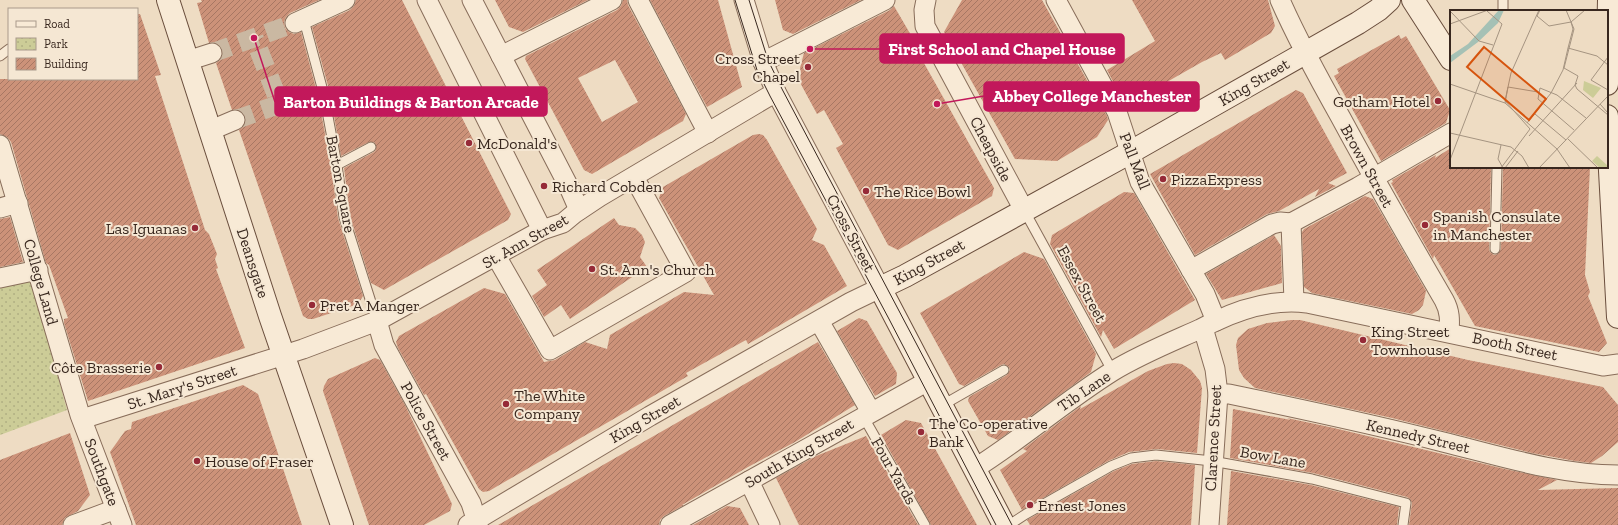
<svg xmlns="http://www.w3.org/2000/svg" width="1618" height="525" font-family="'Zilla Slab',serif">
<style>
.park{fill:url(#park-dots)}
.building{fill:url(#building-hatch);fill-rule:evenodd}
.lines{fill:none;stroke-linecap:round;stroke-linejoin:round}
.street-tunnel{stroke:#cab8a2;stroke-width:19;stroke-dasharray:19 10;stroke-linecap:butt}
.lane-casing{stroke:#886d5a;stroke-width:11}
.street-casing{stroke:#886d5a;stroke-width:21}
.secondary-casing{stroke:#6a4e3d;stroke-width:24}
.lane{stroke:#f8ead6;stroke-width:9}
.street{stroke:#f8ead6;stroke-width:19}
.secondary{stroke:#f8ead6;stroke-width:22}
.tram{stroke:#38271e;stroke-width:1}
.poi-dot{fill:#962a38;stroke:#f5e7d3;stroke-width:1.5}
.labels{text-anchor:middle;dominant-baseline:central;stroke-width:4;stroke-linejoin:round;paint-order:stroke}
.poi-label{font-size:16px;fill:#38271e;stroke:#f5e7d3;text-anchor:start}
.street-label{font-size:16px;fill:#38271e;stroke:#f5e7d3}
.inset-road{fill:none;stroke:#a59481;stroke-width:1}
.view{fill:#d6540e;fill-opacity:0.15;stroke:#d6540e;stroke-width:2}
.inset-edge{fill:none;stroke:#38271e;stroke-width:2}
.leader{fill:none;stroke:#c2185b;stroke-width:1.5}
.callout-dot{fill:#c2185b;stroke:#f5e7d3;stroke-width:1.5}
.callout{fill:#c2185b;stroke:#c2185b;stroke-width:1.5}
.callout-label{font-size:17px;text-anchor:middle;font-weight:bold;fill:#fff}
</style>
<defs>
<pattern id="park-dots" width="8" height="8" patternUnits="userSpaceOnUse"><rect width="8" height="8" fill="#cccc97"/><path d="M2 2h.1M6 6h.1" fill="none" stroke="#b0af82" stroke-width="1.8" stroke-linecap="round"/></pattern>
<pattern id="building-hatch" width="6" height="6" patternUnits="userSpaceOnUse"><rect width="6" height="6" fill="#cc9279"/><path d="M-1 1l2-2M0 6l6-6M5 7l2-2" fill="none" stroke="#a77763"/></pattern>
</defs>
<rect width="100%" height="100%" fill="#eedcc3"/>
<polygon class="park" points="31,277 67,410 0,435 0,284"/>
<g class="building">
<polygon points="201,0 319,0 290,13 286,17 284,22 285,28 289,32 294,34 301,32 318,96 331,166 338,218 363,296 358,304 313,319 308,319 303,316 239,130 244,126 246,122 245,116 241,111 237,109 232,110 216,63 220,60 223,56 223,50 219,45 214,42 209,43 197,3 202,2"/>
<polygon points="356,0 402,0 511,214 508,220 384,290 371,283 350,216 344,168 374,152 376,150 376,145 374,142 369,142 341,156 330,93 312,27 350,10 354,6"/>
<polygon points="495,0 588,0 523,32 509,27"/>
<path d="M 623,0 L 627,0 L 628,5 L 686,114 L 683,121 L 592,174 L 584,170 L 525,59 L 526,56 L 617,10 L 621,6 ZM 615,60 L 638,102 L 602,122 L 578,78 Z"/>
<polygon points="650,0 718,0 742,87 707,107"/>
<polygon points="775,0 861,0 793,34 783,30"/>
<polygon points="962,0 1042,0 1107,116 1108,120 1097,137 1057,161 1015,159 944,32"/>
<polygon points="1132,0 1268,0 1275,26 1271,33 1225,60 1221,53 1202,62 1130,103 1124,93 1121,97 1107,70 1155,41"/>
<polygon points="894,6 922,54 920,56 994,188 992,196 898,250 888,245 836,148 843,144 824,110 817,114 797,77 801,74 800,68 804,53 890,10"/>
<polygon points="137,14 140,14 161,75 155,76 205,230 209,234 217,254 215,259 218,268 216,269 245,348 88,401 64,323 64,319 68,318 49,265 46,263 11,142 7,137 0,134 0,79 137,79"/>
<polygon points="1399,35 1401,39 1406,36 1450,110 1446,123 1381,161 1334,76 1339,73 1337,69"/>
<polygon points="1296,90 1303,93 1347,173 1328,183 1336,186 1315,197 1319,189 1279,211 1267,214 1195,255 1150,174"/>
<polygon points="759,134 763,135 767,140 817,229 812,240 824,245 847,286 748,344 746,340 686,373 688,376 489,491 483,492 479,489 426,394 424,395 398,348 396,342 399,336 484,288 505,294 544,362 555,360 585,342 607,349 610,335 684,292 714,295 659,198 663,187 753,135"/>
<polygon points="1451,148 1451,167 1491,167 1489,249 1490,252 1494,255 1498,254 1501,249 1503,167 1590,167 1585,275 1590,292 1588,296 1607,343 1599,352 1475,326 1434,255 1433,259 1391,183 1393,182 1392,180 1436,155 1435,158"/>
<polygon points="1124,192 1134,193 1195,300 1114,349 1103,330 1101,337 1050,244 1052,235"/>
<polygon points="1365,196 1373,199 1426,291 1423,305 1419,310 1412,314 1312,293 1304,287 1302,232 1304,229"/>
<polygon points="10,217 23,262 0,267 0,219"/>
<polygon points="614,218 619,225 635,228 642,235 645,242 640,257 647,267 570,319 561,305 544,317 532,296 547,285 537,270"/>
<polygon points="1274,235 1281,246 1282,283 1222,300 1206,274"/>
<polygon points="1024,252 1044,259 1096,354 1091,372 998,440 988,436 968,401 969,397 1007,375 1010,370 1009,367 1004,364 1001,365 964,386 959,384 920,313"/>
<polygon points="859,318 867,321 897,373 896,384 875,396 837,331"/>
<polygon points="1291,320 1300,320 1468,360 1603,387 1618,405 1618,442 1602,456 1591,463 1575,461 1532,453 1392,418 1255,388 1244,378 1239,370 1236,345 1238,338 1248,329 1267,323"/>
<polygon points="818,342 855,405 795,442 748,467 682,505 684,505 664,516 660,520 659,525 498,525"/>
<polygon points="375,358 380,360 405,405 452,504 450,511 424,525 369,525 323,391 324,386 328,379"/>
<polygon points="1174,363 1182,364 1191,370 1200,381 1202,388 1197,453 1157,449 1129,452 1108,461 1022,510 1000,470 1027,451 1023,449 1081,406 1080,409 1148,371 1167,364"/>
<polygon points="243,385 258,394 302,525 136,525 110,452 125,431 131,429 132,422"/>
<polygon points="1233,409 1291,420 1287,418 1334,428 1505,469 1557,480 1538,490 1618,488 1618,525 1409,525 1412,503 1410,499 1407,497 1313,473 1230,458"/>
<polygon points="906,420 921,423 977,525 931,525 881,435"/>
<polygon points="70,433 90,495 78,511 65,518 62,525 0,525 0,460"/>
<polygon points="866,436 918,525 799,525 776,478 816,456"/>
<polygon points="1156,461 1195,465 1191,525 1030,525 1027,520 1114,471 1132,464"/>
<polygon points="1231,471 1311,485 1399,507 1397,525 1227,525"/>
<polygon points="727,506 740,508 749,525 693,525"/>
</g>
<g class="lines">
<g class="street-tunnel">
<polyline points="212,53 295,23"/>
<polyline points="235,120 280,104 254,38"/>
</g>
<defs>
<g id="lane">
<polyline points="1503,11 1503,0"/>
<polyline points="304,20 324,95 337,165 344,217 377,321"/>
<polyline points="0,56 9,49"/>
<polyline points="337,165 371,147"/>
<polyline points="1024,210 1113,372"/>
<polyline points="1495,249 1497,167"/>
<polyline points="941,406 1004,370"/>
<polyline points="863,416 925,525"/>
<polyline points="1009,525 1026,514 1111,466 1131,458 1156,455 1212,461 1312,479 1406,503 1403,525"/>
</g>
<g id="street">
<polyline points="427,0 542,230"/>
<polyline points="472,0 569,187 579,210"/>
<polyline points="638,0 708,133"/>
<polyline points="926,0 924,10 925,26 1024,210"/>
<polyline points="1056,0 1117,112 1140,182 1205,294 1216,321"/>
<path d="M 1280,0 C 1298,41 1319,79 1341,118 C 1374,179 1409,240 1444,300 C 1450,311 1450,320 1449,332"/>
<polyline points="295,23 345,0"/>
<polyline points="501,56 612,0"/>
<polyline points="187,61 212,53"/>
<polyline points="763,62 885,0"/>
<polyline points="209,131 235,120"/>
<polyline points="0,145 80,415 122,525"/>
<polyline points="0,208 18,203"/>
<polyline points="1291,223 1358,187 1451,133"/>
<polyline points="1291,223 1294,301"/>
<polyline points="496,256 550,350 686,272 634,177"/>
<polyline points="1191,270 1272,224 1280,222 1291,223"/>
<polyline points="0,278 38,270"/>
<polyline points="377,321 384,345 471,503 478,525"/>
<polyline points="819,321 871,412"/>
<polyline points="1203,328 1215,369 1218,394 1209,525"/>
<path d="M 1218,394 L 1229,394 C 1301,409 1372,424 1443,442 C 1500,456 1559,475 1618,475"/>
<polyline points="82,419 303,349 377,321 542,230 563,223 575,213 599,197 776,92"/>
<path d="M 974,469 C 1022,439 1065,401 1113,371 C 1141,354 1171,342 1200,329 C 1205,327 1209,324 1214,322 C 1243,308 1275,299 1307,303 L 1603,366 L 1618,364"/>
<polyline points="749,481 770,525"/>
<polyline points="73,525 116,509"/>
<polyline points="468,525 650,416 851,302 880,288 776,92 763,62 744,0"/>
<polyline points="670,525 928,381"/>
</g>
<g id="secondary">
<polyline points="168,0 270,316 342,525"/>
<polyline points="1413,0 1451,59"/>
<polyline points="1607,84 1609,0"/>
<polyline points="1607,116 1618,317"/>
<polyline points="1004,525 880,288 905,276 1129,153 1358,23 1378,10 1389,0"/>
</g>
</defs>
<use href="#lane" class="lane-casing"/>
<use href="#street" class="street-casing"/>
<use href="#secondary" class="secondary-casing"/>
<use href="#lane" class="lane"/>
<use href="#street" class="street"/>
<use href="#secondary" class="secondary"/>
<g class="tram">
<polyline points="735,0 757,70 770,96 889,319 996,525"/>
<polyline points="749,0 768,60 782,89 1012,525"/>
</g>
</g>
<g class="poi-dot">
<circle cx="808" cy="67" r="4"/>
<circle cx="1438" cy="101" r="4"/>
<circle cx="469" cy="143" r="4"/>
<circle cx="1163" cy="179" r="4"/>
<circle cx="544" cy="186" r="4"/>
<circle cx="866" cy="191" r="4"/>
<circle cx="1425" cy="225" r="4"/>
<circle cx="195" cy="228" r="4"/>
<circle cx="592" cy="269" r="4"/>
<circle cx="312" cy="305" r="4"/>
<circle cx="1363" cy="340" r="4"/>
<circle cx="159" cy="367" r="4"/>
<circle cx="506" cy="404" r="4"/>
<circle cx="921" cy="432" r="4"/>
<circle cx="197" cy="461" r="4"/>
<circle cx="1030" cy="505" r="4"/>
</g>
<g class="labels">
<g class="poi-label">
<text x="800" y="58" text-anchor="end">Cross Street<tspan x="800" dy="18">Chapel</tspan></text>
<text x="1430" y="101" text-anchor="end">Gotham Hotel</text>
<text x="477" y="143">McDonald's</text>
<text x="1171" y="179">PizzaExpress</text>
<text x="552" y="186">Richard Cobden</text>
<text x="874" y="191">The Rice Bowl</text>
<text x="1433" y="216">Spanish Consulate<tspan x="1433" dy="18">in Manchester</tspan></text>
<text x="187" y="228" text-anchor="end">Las Iguanas</text>
<text x="600" y="269">St. Ann's Church</text>
<text x="320" y="305">Pret A Manger</text>
<text x="1371" y="331">King Street<tspan x="1371" dy="18">Townhouse</tspan></text>
<text x="151" y="367" text-anchor="end">Côte Brasserie</text>
<text x="514" y="395">The White<tspan x="514" dy="18">Company</tspan></text>
<text x="929" y="423">The Co-operative<tspan x="929" dy="18">Bank</tspan></text>
<text x="205" y="461">House of Fraser</text>
<text x="1038" y="505">Ernest Jones</text>
</g>
<g class="street-label">
<text transform="translate(1254 82) rotate(-30)">King Street</text>
<text transform="translate(991 149) rotate(62)">Cheapside</text>
<text transform="translate(1135 161) rotate(69)">Pall Mall</text>
<text transform="translate(1367 166) rotate(61)">Brown Street</text>
<text transform="translate(341 184) rotate(79)">Barton Square</text>
<text transform="translate(851 233) rotate(62)">Cross Street</text>
<text transform="translate(525 241) rotate(-29)">St. Ann Street</text>
<text transform="translate(929 262) rotate(-29)">King Street</text>
<text transform="translate(253 263) rotate(72)">Deansgate</text>
<text transform="translate(41 282) rotate(74)">College Land</text>
<text transform="translate(1082 284) rotate(61)">Essex Street</text>
<text transform="translate(1515 346) rotate(12)">Booth Street</text>
<text transform="translate(182 387) rotate(-18)">St. Mary's Street</text>
<text transform="translate(1084 391) rotate(-34)">Tib Lane</text>
<text transform="translate(645 419) rotate(-30)">King Street</text>
<text transform="translate(426 421) rotate(61)">Police Street</text>
<text transform="translate(1418 436) rotate(13)">Kennedy Street</text>
<text transform="translate(1213 438) rotate(-87)">Clarence Street</text>
<text transform="translate(799 453) rotate(-30)">South King Street</text>
<text transform="translate(1273 457) rotate(10)">Bow Lane</text>
<text transform="translate(894 471) rotate(60)">Four Yards</text>
<text transform="translate(102 472) rotate(69)">Southgate</text>
</g>
</g>
<g transform="translate(1450 10)">
<rect width="158" height="158" fill="#eedcc3"/>
<path d="M 134,71 L 151,78 L 143,88 L 133,80 ZM 147,146 L 158,156 L 158,158 L 150,158 L 142,151 Z" fill="#cccc97"/>
<path d="M 49,0 L 54,0 L 48,13 L 28,32 L 0,53 L 0,46 L 18,34 Z" fill="#a5c1b5"/>
<path class="inset-road" d="M 90,0 L 87,6 L 99,16 L 121,12M 116,0 L 124,19 L 114,58 L 128,66 L 125,75 L 127,79 L 158,105M 135,0 L 121,12 L 123,19 L 118,38 L 147,46 L 158,55M 0,1 L 29,31 L 43,35M 37,1 L 52,14M 0,14 L 38,0M 158,47 L 141,70 L 158,80M 0,74 L 55,93 L 107,139 L 120,158M 55,93 L 58,77 L 88,82M 150,94 L 158,103M 85,104 L 116,130M 77,113 L 101,83 L 113,60 L 118,38M 124,120 L 88,89 L 90,78 L 107,85 L 136,108M 0,123 L 61,137 L 72,146 L 79,158M 79,126 L 127,73M 118,129 L 148,158M 51,135 L 48,149 L 53,158M 0,150 L 52,14M 51,158 L 80,119 L 55,91 L 61,63 L 89,0M 55,158 L 68,141M 89,158 L 158,86"/>
<path class="view" d="M 34,37 L 96,89 L 79,110 L 17,57 Z"/>
<rect width="158" height="158" class="inset-edge"/>
</g>
<path class="leader" d="M810 49L880 49M937 104L984 96M254 38L275 102"/>
<g class="callout-dot">
<circle cx="810" cy="49" r="4"/>
<circle cx="937" cy="104" r="4"/>
<circle cx="254" cy="38" r="4"/>
</g>
<g class="callout">
<rect x="880" y="34" width="244" height="29" rx="4"/>
<rect x="984" y="82" width="215" height="29" rx="4"/>
<rect x="275" y="87" width="272" height="29" rx="4"/>
</g>
<g class="callout-label">
<text x="1002" y="55">First School and Chapel House</text>
<text x="1092" y="102">Abbey College Manchester</text>
<text x="411" y="108">Barton Buildings &amp; Barton Arcade</text>
</g>
<rect x="8" y="8" width="130" height="72" fill="#f5e7d3" stroke="#a99a8b"/>
<rect x="16" y="21" width="20" height="6" fill="#f8ead6" stroke="#a99a8b"/>
<text x="44" y="28" font-size="12" fill="#38271e">Road</text>
<rect x="16" y="38" width="20" height="12" fill="url(#park-dots)" stroke="#a99a8b"/>
<text x="44" y="48" font-size="12" fill="#38271e">Park</text>
<rect x="16" y="58" width="20" height="12" fill="url(#building-hatch)" stroke="#a99a8b"/>
<text x="44" y="68" font-size="12" fill="#38271e">Building</text>
</svg>
